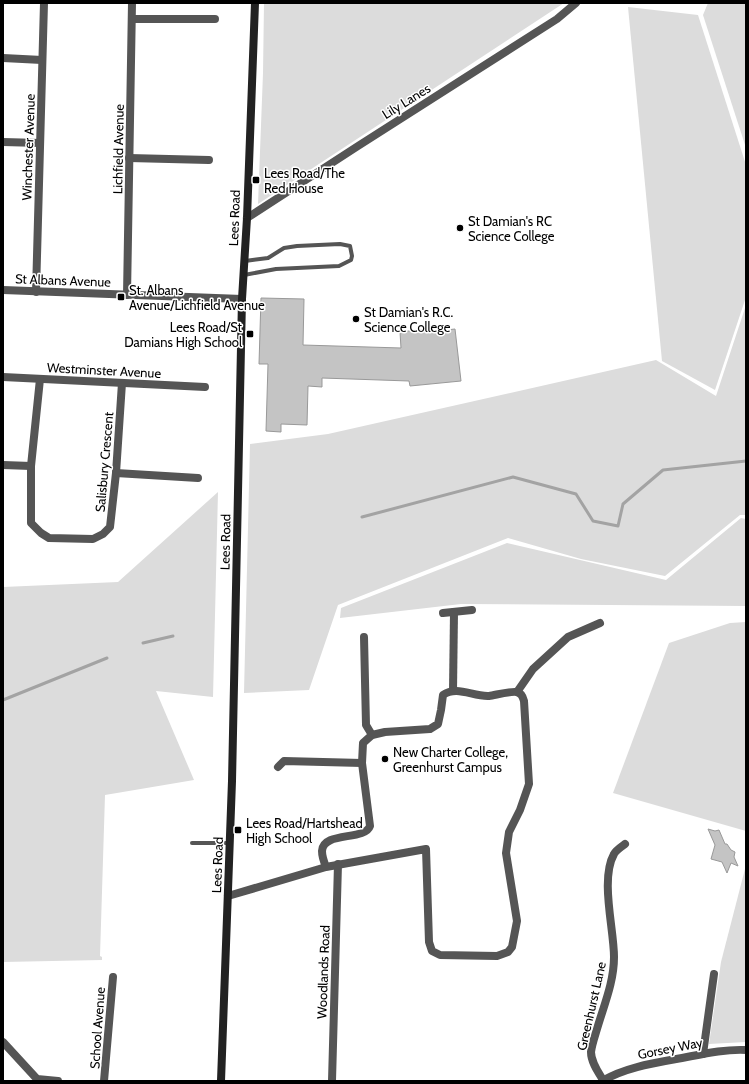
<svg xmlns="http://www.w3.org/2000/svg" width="749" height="1084" font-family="Cabin,sans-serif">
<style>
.green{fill:#dcdcdc}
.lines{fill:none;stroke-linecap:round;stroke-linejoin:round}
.stream{stroke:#a3a3a3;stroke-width:3}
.building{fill:#c4c4c4;stroke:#999}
.lane{stroke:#555;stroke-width:4}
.street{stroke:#555;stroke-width:8}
.secondary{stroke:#222;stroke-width:8}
.poi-dot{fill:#000;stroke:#fff;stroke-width:1.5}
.labels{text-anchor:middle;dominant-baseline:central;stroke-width:3;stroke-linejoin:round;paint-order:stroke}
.street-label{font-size:13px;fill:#000;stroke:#fff}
.poi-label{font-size:13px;fill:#000;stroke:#fff;text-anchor:start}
</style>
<rect width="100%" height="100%" fill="#fff"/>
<g class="green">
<polygon points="264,3 564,3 258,204 263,73"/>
<polygon points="708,3 746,3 746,148 703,15"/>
<polygon points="628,7 698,15 746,165 746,297 715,390 662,361"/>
<polygon points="746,305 746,515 740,515 665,576 581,559 508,538 338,605 309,690 244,693 250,444 328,434 656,360 716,396"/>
<polygon points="218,492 213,697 156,691 194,780 105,795 100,956 102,957 102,960 3,962 3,587 118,582"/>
<polygon points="741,518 746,519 746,606 461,604 340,618 341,608 507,543 666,580"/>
<polygon points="746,622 746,831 613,793 669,643 730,623"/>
<polygon points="746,865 746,1042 709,1044 721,962"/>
</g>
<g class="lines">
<g class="stream">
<polyline points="362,517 513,477 576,494 593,521 618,526 623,504 663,470 746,461"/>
<polyline points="143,643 173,636"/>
<polyline points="3,700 107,658"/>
</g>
</g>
<g class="building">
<polygon points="261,298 304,299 303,345 401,348 400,332 427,329 427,332 455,329 461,381 410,386 409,381 322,378 322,387 308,386 307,425 281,424 281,432 266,431 268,364 259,364"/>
<polygon points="708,829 715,831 719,830 725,844 727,844 731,850 735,852 734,857 738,866 731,863 727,873 722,862 711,859 715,845"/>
</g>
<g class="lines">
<g class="lane">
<polyline points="244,275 276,269 339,266 351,260 352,256 350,246 340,244 297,246 284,248 268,258 245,261"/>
<polyline points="192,843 230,843"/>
</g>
<g class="street">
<polyline points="132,19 215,19"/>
<polyline points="3,58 42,60"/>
<polyline points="3,142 40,143"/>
<polyline points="129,158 209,160"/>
<polyline points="247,218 358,146 557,19 576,3"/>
<polyline points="3,290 242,299"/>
<polyline points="36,292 44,3"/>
<polyline points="127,295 132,3"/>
<polyline points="3,377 205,387"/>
<polyline points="40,379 31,466 31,523 41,533 49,538 93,539 103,534 110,527 116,473 122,383"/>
<polyline points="3,465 31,466"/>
<polyline points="116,473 198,478"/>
<polyline points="443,613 472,610"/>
<polyline points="364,637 366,725 372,735"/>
<polyline points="453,691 454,612"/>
<polyline points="517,692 533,669 568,637 600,623"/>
<polyline points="278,767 284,761 362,763"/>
<path d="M 228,896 L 326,867 L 426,849 L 429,942 L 432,951 L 440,955 L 497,956 L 508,952 L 512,947 L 517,921 L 506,853 L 509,832 L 520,810 L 529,784 L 524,701 C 523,697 521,693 517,692 C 509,691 496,695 489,696 C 473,697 457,685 443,695 L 441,710 L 438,724 L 430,729 L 385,732 L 372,735 L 363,743 L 362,763 L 370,826 C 365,841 323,831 322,851 C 322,856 324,862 326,867"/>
<polyline points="3,1042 37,1079 58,1081"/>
<polyline points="703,1054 714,974"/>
<path d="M 603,1080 C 598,1072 591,1062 591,1052 C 592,1044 595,1036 597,1029 C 604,1005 614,982 614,957 C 614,929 600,879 614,854 C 616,850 621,847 625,844"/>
<polyline points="104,1081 113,977"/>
<polyline points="332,1081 338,864"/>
<path d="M 602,1081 C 626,1067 654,1063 682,1058 C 703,1054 724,1049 746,1050"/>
</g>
<polyline class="secondary" points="221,1081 232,781 242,299 247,218 255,3"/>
</g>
<g class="poi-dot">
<rect x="252" y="176" width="8" height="8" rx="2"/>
<circle cx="460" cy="228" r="4"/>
<rect x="117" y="293" width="8" height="8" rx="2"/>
<circle cx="356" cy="319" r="4"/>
<rect x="246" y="330" width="8" height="8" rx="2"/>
<circle cx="385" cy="759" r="4"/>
<rect x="234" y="826" width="8" height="8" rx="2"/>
</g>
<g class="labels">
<g class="street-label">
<text transform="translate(406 101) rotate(-32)">Lily Lanes</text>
<text transform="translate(28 147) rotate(-88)">Winchester Avenue</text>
<text transform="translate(118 149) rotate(-89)">Lichfield Avenue</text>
<text transform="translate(234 218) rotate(-88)">Lees Road</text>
<text transform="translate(63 280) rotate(2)">St Albans Avenue</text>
<text transform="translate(104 370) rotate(3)">Westminster Avenue</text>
<text transform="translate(104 462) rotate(-85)">Salisbury Crescent</text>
<text transform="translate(225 542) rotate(-89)">Lees Road</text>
<text transform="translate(217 865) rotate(-88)">Lees Road</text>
<text transform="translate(323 972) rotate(-88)">Woodlands Road</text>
<text transform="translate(591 1006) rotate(-77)">Greenhurst Lane</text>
<text transform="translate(97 1028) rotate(-86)">School Avenue</text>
<text transform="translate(670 1048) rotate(-11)">Gorsey Way</text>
</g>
<g class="poi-label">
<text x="264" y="173">Lees Road/The<tspan x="264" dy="15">Red House</tspan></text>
<text x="468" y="221">St Damian's RC<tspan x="468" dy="15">Science College</tspan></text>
<text x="129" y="290">St. Albans<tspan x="129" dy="15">Avenue/Lichfield Avenue</tspan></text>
<text x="364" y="312">St Damian's R.C.<tspan x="364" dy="15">Science College</tspan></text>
<text x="242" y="327" text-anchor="end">Lees Road/St<tspan x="242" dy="15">Damians High School</tspan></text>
<text x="393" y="752">New Charter College,<tspan x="393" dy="15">Greenhurst Campus</tspan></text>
<text x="246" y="823">Lees Road/Hartshead<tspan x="246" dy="15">High School</tspan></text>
</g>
</g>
<rect width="749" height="1084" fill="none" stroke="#000000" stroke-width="8"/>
</svg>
